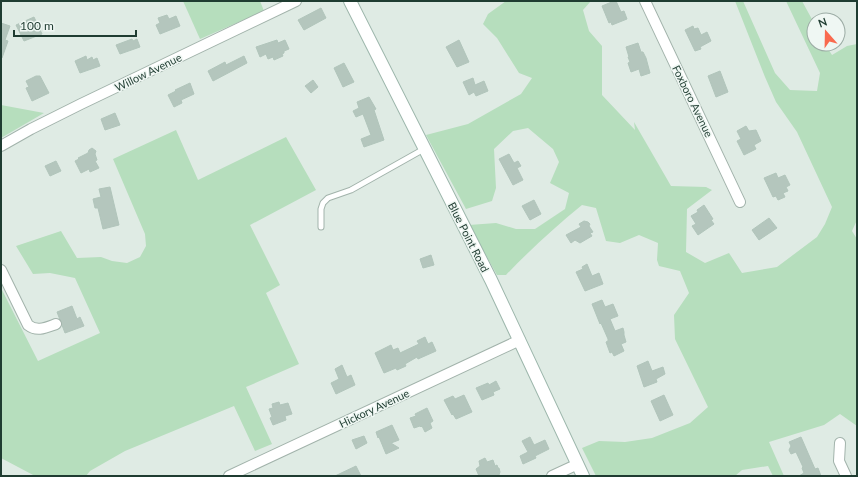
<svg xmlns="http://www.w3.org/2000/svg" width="858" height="477" font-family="Lato,sans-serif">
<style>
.green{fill:#b6debd}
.building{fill:#b4c6bd;stroke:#b1c5bb}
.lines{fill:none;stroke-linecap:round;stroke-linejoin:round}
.lane-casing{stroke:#a2b3ab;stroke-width:7}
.street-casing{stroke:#a2b3ab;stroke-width:12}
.secondary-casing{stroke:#9db7ac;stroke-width:14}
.lane{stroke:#fff;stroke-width:5}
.street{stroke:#fff;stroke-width:10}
.secondary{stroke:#fff;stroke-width:12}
.labels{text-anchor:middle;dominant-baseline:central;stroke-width:3;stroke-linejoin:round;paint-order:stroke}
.street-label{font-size:11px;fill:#1f3c31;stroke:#eff7f3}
</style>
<rect width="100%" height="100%" fill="#dfebe4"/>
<g class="green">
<polygon points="183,1 260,1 264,11 200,39"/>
<path d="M 506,1 L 591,1 L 583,10 L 589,31 L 602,46 L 602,95 L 635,130 L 634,122 L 671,186 L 706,187 L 712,190 L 687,209 L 686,252 L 705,263 L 729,253 L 742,273 L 777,267 L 817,237 L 825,224 L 832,207 L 797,132 L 776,102 L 765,77 L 735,1 L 743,1 L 775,73 L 790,90 L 817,91 L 820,73 L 786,1 L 802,1 L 814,23 L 814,44 L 825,44 L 832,55 L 847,46 L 857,44 L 857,220 L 852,231 L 857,239 L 857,426 L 840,414 L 824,425 L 769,442 L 784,476 L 773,476 L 768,466 L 742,470 L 735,476 L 596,476 L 582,448 L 599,441 L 625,442 L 652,438 L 690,423 L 708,407 L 675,339 L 674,315 L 689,293 L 680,271 L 659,266 L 657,260 L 658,243 L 639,235 L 620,243 L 606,241 L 596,208 L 582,205 C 555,227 530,250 506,275 L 497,275 L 469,225 L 496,223 L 516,229 L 535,229 L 565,209 L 569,193 L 550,183 L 559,162 L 553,149 L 528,128 L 513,131 L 494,149 L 496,188 L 492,201 L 466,209 L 426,135 L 468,124 L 521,94 L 532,78 L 519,73 L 497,38 L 483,24 L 488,14 Z"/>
<polygon points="1,105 44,113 1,138"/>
<polygon points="176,130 198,180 286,137 316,190 250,225 280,285 266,293 299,364 246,387 272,444 255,451 234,406 125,451 90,471 86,476 35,476 1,458 1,288 38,361 100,333 75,278 50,273 33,274 16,246 61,231 77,258 101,257 112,261 127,263 140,257 146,246 145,234 113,159"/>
</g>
<g class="building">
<polygon points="614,1 616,1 621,12 624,11 627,19 612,25 611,22 609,23 602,6"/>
<polygon points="321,8 326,18 304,30 298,20"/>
<polygon points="167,15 169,19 176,16 180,26 160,34 156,25 160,23 158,18"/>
<polygon points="34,17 42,34 24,41 16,25"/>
<polygon points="1,23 10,26 5,40 8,41 2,58 1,58"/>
<polygon points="693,26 694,29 698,28 701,35 707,32 711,41 700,47 701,49 695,51 685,30"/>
<polygon points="132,39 133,41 137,39 140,47 120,54 116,45"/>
<polygon points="277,40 278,43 285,40 289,49 284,51 284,53 282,54 283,56 274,60 273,57 268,59 266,54 260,57 256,47"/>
<polygon points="459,40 469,62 457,67 446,47"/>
<polygon points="638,43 641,52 643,52 646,58 650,73 641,76 639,69 631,72 628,63 630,62 628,57 629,57 626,47"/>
<polygon points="86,56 87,60 92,57 93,60 97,58 100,66 80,73 75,61"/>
<polygon points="244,56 247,63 213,81 208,71 225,62 226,65"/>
<polygon points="344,63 354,82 343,87 334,68"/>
<polygon points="720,71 728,92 716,97 708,76"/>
<polygon points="36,76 40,76 49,93 32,101 26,88 29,87 26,81"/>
<polygon points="473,78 475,85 484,81 488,91 476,96 474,92 469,95 463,82"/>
<polygon points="313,80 318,87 311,93 305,86"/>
<polygon points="190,83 194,94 181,100 182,103 174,107 168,95 176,91 175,90"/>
<polygon points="369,97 376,109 374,110 384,140 364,147 361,139 371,135 363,114 356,117 353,111 359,108 357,102"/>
<polygon points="115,113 120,125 105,130 101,119"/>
<polygon points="746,126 749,131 756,130 761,141 754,145 756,149 744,155 737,141 741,139 737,131"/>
<polygon points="92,148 96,151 95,154 97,160 95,161 99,168 90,172 89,169 81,173 75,161 79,159 78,158 88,153 89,150"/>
<polygon points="509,154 514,163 518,161 521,166 517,168 523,180 513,185 499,159"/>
<polygon points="56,161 61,171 50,176 45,166"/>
<polygon points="776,173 778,178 785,175 790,185 786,187 788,191 783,193 785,197 778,200 776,196 773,197 764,178"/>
<polygon points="110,187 119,225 103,229 98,208 95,208 93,199 101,197 99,189"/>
<polygon points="534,200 541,214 530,220 522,206"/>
<polygon points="704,205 713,219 711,220 714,224 698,235 692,226 696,224 691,216 698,212 697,210"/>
<polygon points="769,218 777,228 759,240 752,230"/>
<polygon points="584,221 588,222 590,224 589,226 593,232 590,233 592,236 580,243 575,240 571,243 566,235 581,227 579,224"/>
<polygon points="431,255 434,265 423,268 420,259"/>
<polygon points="587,264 592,276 599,273 603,284 585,291 576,272 583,269 582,267"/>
<polygon points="602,300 605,307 613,304 618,316 610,319 615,331 623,328 624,332 624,335 626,342 621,344 624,351 614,356 612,352 610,353 606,342 608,341 608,339 601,323 600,324 592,304"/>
<polygon points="72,306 77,319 80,317 84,326 65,333 57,312"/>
<polygon points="425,337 428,344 432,342 436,351 418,359 417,357 405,364 406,366 397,370 396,368 384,373 375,353 391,345 393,350 398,348 400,353 419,344 417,341"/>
<polygon points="648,361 652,371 663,367 665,374 656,379 657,382 644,387 637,366"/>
<polygon points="342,365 347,377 351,375 355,385 336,394 331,383 339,379 335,369"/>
<polygon points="496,381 500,389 493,392 494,395 482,400 476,388 488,383 489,385"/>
<polygon points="464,395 472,412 456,419 453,414 452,415 444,400 453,396 455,399"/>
<polygon points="664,395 673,415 660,421 651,401"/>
<polygon points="279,402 280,405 288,403 292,414 285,416 286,420 273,425 270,418 272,417 269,409 273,408 272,404"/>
<polygon points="427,408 433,421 430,423 432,428 425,432 422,426 421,427 420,426 414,428 410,418 416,416 415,414"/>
<polygon points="392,425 399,440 391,443 399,448 386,454 379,437 378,438 376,432"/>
<polygon points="364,436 367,443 356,449 352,440"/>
<polygon points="530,437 534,445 545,440 549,449 535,456 536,458 523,464 520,456 528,452 522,441"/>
<polygon points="801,437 815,469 818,468 821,476 799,476 804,473 802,468 803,467 796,452 791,454 789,450 791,446 789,442"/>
<polygon points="485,458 487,462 493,460 495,466 497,465 498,468 499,468 500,472 499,475 495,476 479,476 476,469 480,466 479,461"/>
<polygon points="356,466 361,476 335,476"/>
</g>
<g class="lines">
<defs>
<polyline id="lane" points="321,227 321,209 323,203 328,198 351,190 424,149"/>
<g id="street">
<polyline points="645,1 740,202"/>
<polyline points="1,146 31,129 81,104 296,1"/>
<path d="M 1,270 L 28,325 C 37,332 45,328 56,324"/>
<polyline points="840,443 839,461 846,476"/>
<polyline points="229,476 520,340"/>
<polyline points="552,476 578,464"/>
</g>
<polyline id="secondary" points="350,1 491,280 583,476"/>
</defs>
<use href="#lane" class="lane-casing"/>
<use href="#street" class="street-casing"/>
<use href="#secondary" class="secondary-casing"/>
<use href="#lane" class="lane"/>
<use href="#street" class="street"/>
<use href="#secondary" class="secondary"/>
</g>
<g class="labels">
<g class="street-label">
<text transform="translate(148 72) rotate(-26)">Willow Avenue</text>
<text transform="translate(693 101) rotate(64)">Foxboro Avenue</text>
<text transform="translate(469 237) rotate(63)">Blue Point Road</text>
<text transform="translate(374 408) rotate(-25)">Hickory Avenue</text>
</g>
</g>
<rect width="858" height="477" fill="none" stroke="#1f3c31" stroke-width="4"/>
<g transform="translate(826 32) rotate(340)"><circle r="19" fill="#eff7f3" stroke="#9caca5"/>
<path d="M0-3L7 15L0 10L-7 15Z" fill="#f96a4e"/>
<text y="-6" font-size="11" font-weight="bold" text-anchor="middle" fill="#1f3c31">N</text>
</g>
<path d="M14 30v6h122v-6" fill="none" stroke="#1f3c31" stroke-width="2"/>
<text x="20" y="30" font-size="12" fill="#1f3c31" stroke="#eff7f3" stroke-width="3" paint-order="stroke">100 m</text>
</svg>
